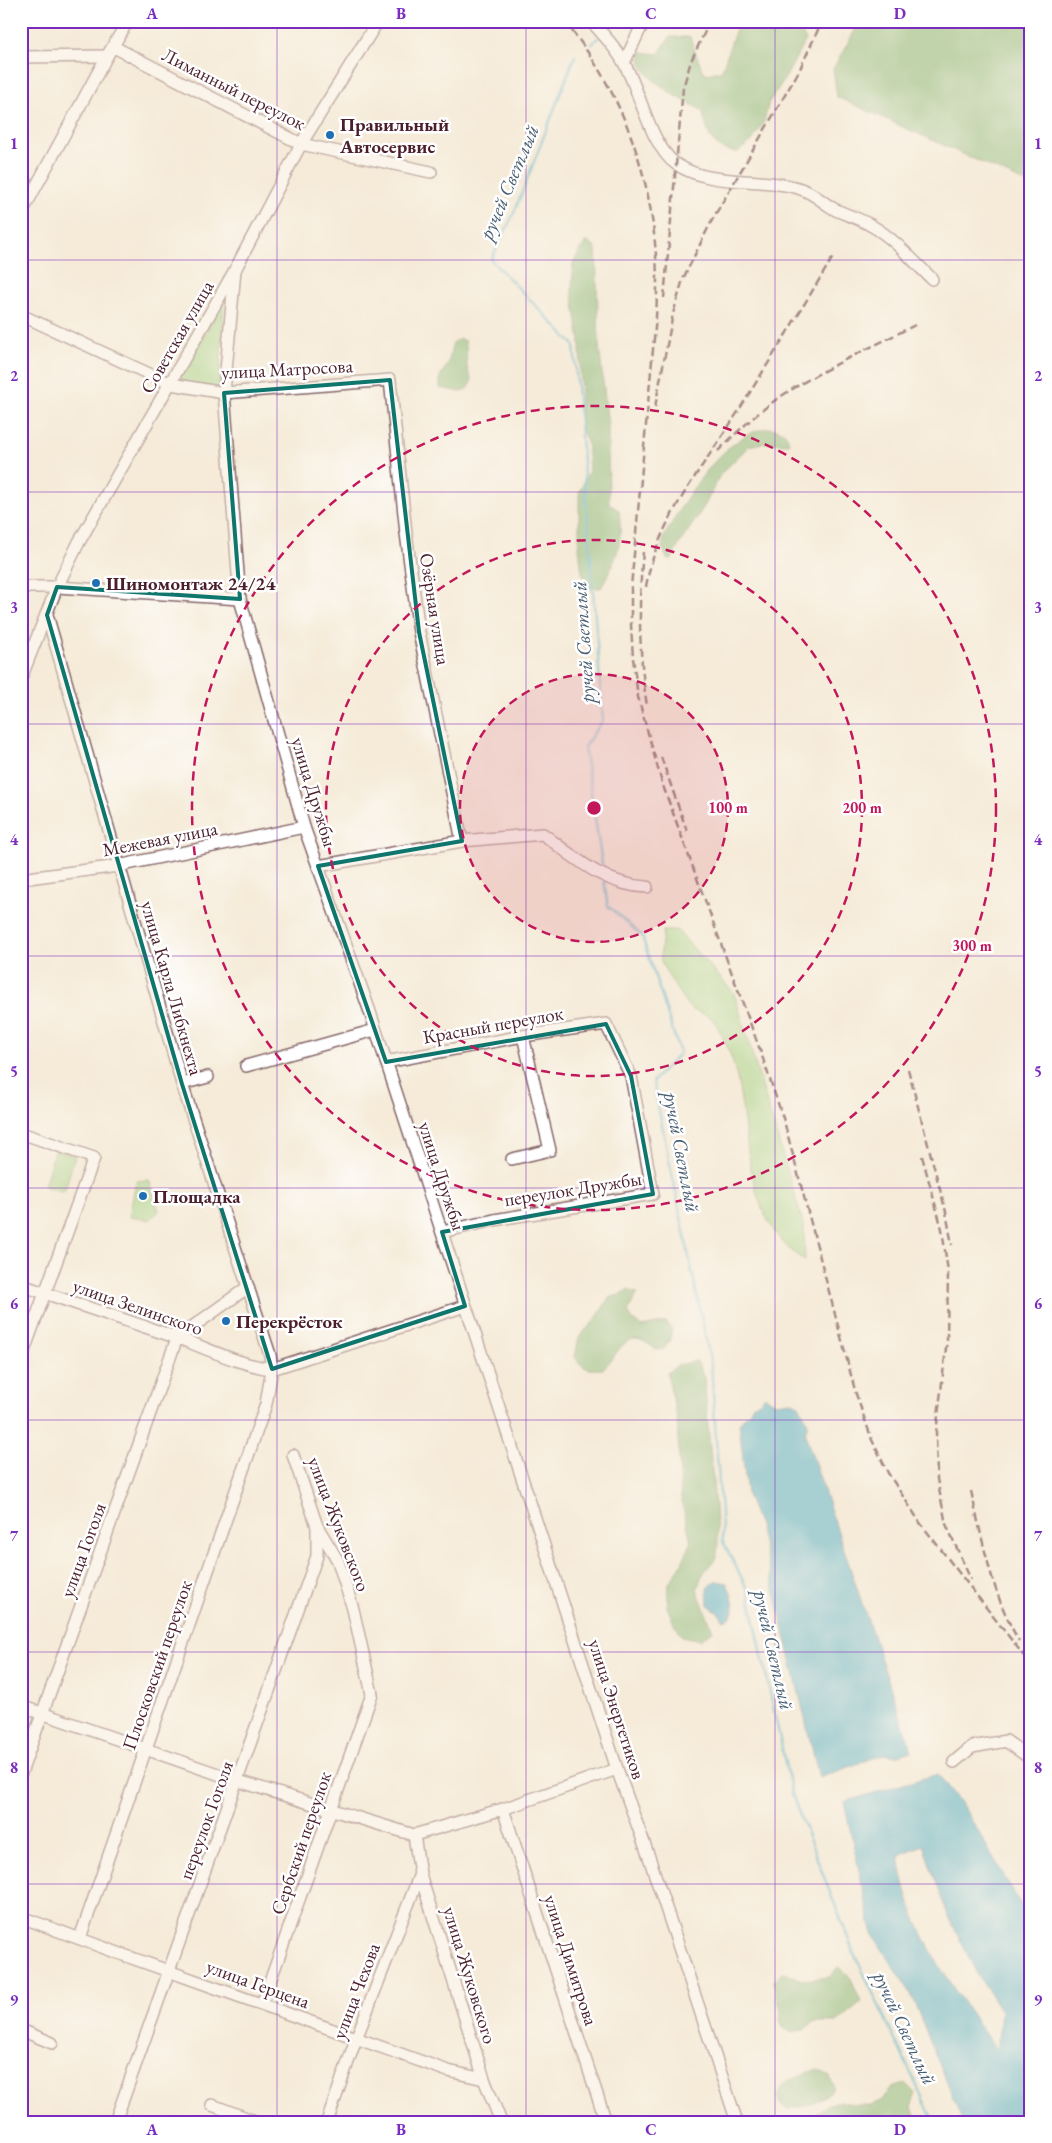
<svg xmlns="http://www.w3.org/2000/svg" width="1052" height="2143" font-family="'EB Garamond',serif">
<style>
.green{fill:#9fd485;stroke:#747a58}
.forest{fill:#7fb672;stroke:#646a4e}
.water{fill:#49adc9;stroke:#4a667a;fill-rule:evenodd}
.lines{fill:none;stroke-linecap:round;stroke-linejoin:round}
.stream{stroke:#49adc9;stroke-width:2.5}
.minor-casing{stroke:#866668;stroke-width:14}
.minor{stroke:#fff;stroke-width:11}
.rail{stroke:#4a1f2b;stroke-width:2.5;stroke-dasharray:8 4;stroke-linecap:butt}
.marked{fill:none;stroke:#0f766e;stroke-width:4;stroke-linejoin:round}
.grid{fill:none;stroke:#7b2cbf;stroke-width:1;stroke-opacity:0.55}
.ring{fill:none;stroke:#c2185b;stroke-width:2.5;stroke-dasharray:9 6}
.poi-dot{fill:#1f6fb2;stroke:#fff;stroke-width:2}
.labels{text-anchor:middle;dominant-baseline:central;stroke-width:5;stroke-linejoin:round;paint-order:stroke}
.street-label{font-size:19px;fill:#4a1f2b;stroke:#fff}
.poi-label{font-size:19px;font-weight:bold;fill:#4a1f2b;stroke:#fff;text-anchor:start}
.water-label{font-size:20px;font-style:italic;fill:#4a5f72;stroke:#fff}
.centre{fill:#c2185b;stroke:#fff;stroke-width:2.5}
.ring-label{font-size:15px;text-anchor:middle;font-weight:bold;fill:#c2185b;stroke:#fff;stroke-width:5;stroke-linejoin:round;paint-order:stroke}
.neatline{fill:none;stroke:#7b2cbf;stroke-width:2}
.grid-label{font-size:16px;text-anchor:middle;font-weight:bold;fill:#7b2cbf}
</style>
<rect width="100%" height="100%" fill="#fff"/>
<filter id="ink" filterUnits="userSpaceOnUse"><feTurbulence type="fractalNoise" baseFrequency=".02" numOctaves="2"/><feDisplacementMap in="SourceGraphic" scale="10" xChannelSelector="R" yChannelSelector="G"/><feConvolveMatrix kernelMatrix="1 2 1 2 8 2 1 2 1" color-interpolation-filters="sRGB"/></filter>
<filter id="wash" filterUnits="userSpaceOnUse"><feTurbulence type="fractalNoise" baseFrequency=".0096" numOctaves="4" result="noise"/><feDisplacementMap in="SourceGraphic" scale="20" xChannelSelector="R" yChannelSelector="G"/><feGaussianBlur stdDeviation="1.12" result="paint"/><feColorMatrix in="noise" values="0 0 0 0 0 0 0 0 0 0 0 0 0 0 0 0 0 1.4 0 .05"/><feComposite in="paint" operator="in"/></filter>
<g filter="url(#wash)">
<rect width="100%" height="100%" fill="#f5ebd8"/>
<g class="green">
<polygon points="224,300 219,389 178,381"/>
<path d="M 677,930 L 734,993 L 804,1226 L 805,1261 C 736,1217 754,1124 731,1056 C 728,1048 718,1025 712,1019 C 707,1013 695,1013 689,1007 C 685,1003 662,967 661,961 C 659,953 663,940 663,931 Z"/>
<polygon points="55,1150 75,1156 64,1192 44,1186"/>
<polygon points="149,1180 159,1211 150,1220 129,1217 136,1181"/>
</g>
<g class="forest">
<path d="M 743,21 L 778,21 L 777,25 L 786,26 L 784,33 L 788,36 L 797,29 L 806,39 L 786,77 L 769,102 L 764,122 L 752,141 L 738,152 C 710,151 708,133 702,110 C 685,102 648,82 641,64 C 640,60 641,56 641,52 L 658,54 L 670,37 L 690,37 L 702,70 L 708,74 L 722,70 L 735,31 Z"/>
<polygon points="860,21 992,21 1031,26 1031,185 837,97 833,69"/>
<path d="M 586,241 L 596,248 L 599,345 L 608,425 L 609,504 L 619,510 C 623,545 617,558 601,588 L 587,588 L 582,574 L 579,548 L 579,493 L 589,471 L 587,442 L 581,428 L 580,343 L 572,291 L 573,263 Z"/>
<path d="M 460,339 L 465,341 C 469,356 463,364 472,380 L 468,388 L 461,392 L 440,388 L 440,376 L 448,364 L 453,342 Z"/>
<path d="M 768,428 C 780,429 788,431 789,444 L 763,443 L 749,446 L 720,475 L 704,507 L 678,546 L 672,559 L 667,559 L 662,547 L 664,537 C 684,500 723,434 768,428 Z"/>
<path d="M 627,1290 L 638,1293 L 628,1311 L 632,1319 L 642,1327 L 666,1322 L 672,1329 L 670,1339 L 664,1349 L 656,1350 C 627,1324 621,1351 603,1369 C 588,1370 584,1370 575,1357 L 579,1337 L 595,1320 L 609,1298 L 619,1295 Z"/>
<path d="M 697,1361 L 704,1377 L 718,1541 C 718,1563 713,1559 703,1574 C 700,1578 699,1585 697,1589 L 713,1631 L 700,1640 L 682,1636 L 674,1624 L 667,1607 L 669,1583 L 680,1567 L 691,1543 L 681,1498 L 677,1418 L 667,1373 L 678,1365 Z"/>
<polygon points="838,1967 851,1978 861,2002 837,2022 814,2022 806,2028 792,2033 784,2028 780,2021 781,2010 773,1981 782,1972 802,1980 830,1977"/>
<path d="M 817,2069 L 830,2076 L 834,2088 C 821,2101 803,2108 786,2109 L 778,2101 C 780,2077 798,2077 817,2069 Z"/>
<polygon points="906,2083 916,2093 911,2108 920,2122 813,2122 815,2113 829,2104 840,2101 855,2105 869,2105 881,2101 892,2088"/>
</g>
<g class="water">
<polygon points="765,1396 776,1403 790,1401 799,1405 808,1423 805,1434 912,1751 896,1756 884,1754 819,1778 759,1526 747,1495 739,1423 750,1411 753,1404 758,1403"/>
<path d="M 717,1581 L 727,1583 C 732,1595 737,1607 730,1618 L 723,1620 L 718,1612 L 708,1605 L 707,1587 Z"/>
<path d="M 938,1774 L 965,1809 L 1031,1922 L 1031,2122 L 963,2122 L 910,1992 L 873,1935 L 844,1802 ZM 923,1845 L 947,1913 L 977,1974 L 1001,2011 L 997,2050 C 987,2038 979,2025 970,2012 C 936,1964 906,1914 899,1855 Z"/>
</g>
<g class="lines">
<g class="stream">
<polyline points="604,29 608,21"/>
<polyline points="592,44 600,36"/>
<polyline points="575,56 514,213 491,260 574,345 603,720 584,747 603,870"/>
<polyline points="604,881 608,906 642,936 680,1053 653,1081 711,1364 723,1542 748,1590 792,1795 853,1951 934,2122"/>
</g>
</g>
</g>
<g filter="url(#ink)">
<g class="lines">
<defs>
<g id="minor">
<path d="M 591,21 C 603,34 616,48 624,63 C 640,91 651,147 676,164 C 712,188 759,176 798,188 C 813,192 822,202 834,209 C 846,215 861,219 872,226 C 895,239 913,261 932,279"/>
<polyline points="114,47 301,144 431,172"/>
<polyline points="21,57 107,56"/>
<polyline points="624,63 644,21"/>
<polyline points="21,214 107,56 128,21"/>
<polyline points="235,270 224,393 240,599 304,827 369,1009 617,1769 649,1857 737,2122"/>
<polyline points="21,315 171,384 224,393 390,380 406,533 419,632 462,841"/>
<polyline points="21,587 57,587 240,599"/>
<polyline points="47,615 182,1084 270,1355 272,1369 266,1404 80,1938"/>
<polyline points="21,678 57,587 79,542 235,270 301,144 378,21"/>
<path d="M 318,866 L 462,841 L 543,834 C 575,858 606,886 647,887"/>
<polyline points="21,879 118,866 304,827"/>
<polyline points="386,1062 523,1036 606,1024 631,1076 653,1194 494,1220 442,1232"/>
<polyline points="246,1066 375,1030"/>
<polyline points="182,1084 208,1077"/>
<polyline points="21,1133 94,1158 21,1359"/>
<polyline points="512,1159 550,1150 523,1036"/>
<path d="M 21,1285 C 75,1303 128,1321 181,1339 C 211,1350 240,1365 272,1369 L 465,1306"/>
<polyline points="21,1706 238,1781 414,1835"/>
<polyline points="954,1762 972,1747 1006,1741 1031,1759"/>
<polyline points="21,1773 177,1338 248,1287"/>
<polyline points="503,1809 606,2122"/>
<polyline points="414,1835 420,1874 484,2079 501,2122"/>
<polyline points="414,1835 503,1809 617,1769"/>
<polyline points="21,1917 118,1953 448,2071 484,2079"/>
<polyline points="262,2004 372,1694 353,1609 338,1561 317,1526 293,1455"/>
<polyline points="21,2030 52,2043"/>
<polyline points="212,2105 257,2122"/>
<polyline points="115,2122 317,1556 317,1526"/>
<polyline points="327,2122 356,2039 420,1874"/>
</g>
</defs>
<use href="#minor" class="minor-casing"/>
<use href="#minor" class="minor"/>
<g class="rail">
<path d="M 564,21 C 634,104 663,210 656,317 L 631,587 L 631,625 L 633,658 L 638,697 L 662,783 L 760,1050 L 784,1121 L 856,1394 L 872,1440 L 888,1473 L 921,1524 L 1031,1665"/>
<polyline points="664,298 683,88 691,61 710,21"/>
<polyline points="655,407 673,314 683,279 711,222 799,71 822,21"/>
<path d="M 718,451 C 739,430 761,409 786,393 C 827,367 872,347 915,325"/>
<path d="M 643,552 C 638,603 639,656 647,706"/>
<path d="M 646,587 C 657,519 704,467 739,410 C 771,359 802,308 833,257"/>
<polyline points="661,757 687,831"/>
<polyline points="908,1069 946,1212 952,1245"/>
<polyline points="922,1156 942,1229 948,1272 947,1340 936,1433 937,1479 946,1524 971,1580"/>
<path d="M 971,1491 C 983,1542 992,1595 1019,1641"/>
</g>
</g>
</g>
<path d="M0 0H1052V2143H0ZM 390,380 L 419,632 L 462,841 L 318,866 L 386,1062 L 606,1024 L 631,1076 L 653,1194 L 442,1232 L 465,1306 L 272,1369 L 182,1084 L 47,615 L 57,587 L 240,599 L 224,393 Z" fill="#f5ebd8" fill-opacity=".55" fill-rule="evenodd"/>
<path class="marked" d="M 390,380 L 419,632 L 462,841 L 318,866 L 386,1062 L 606,1024 L 631,1076 L 653,1194 L 442,1232 L 465,1306 L 272,1369 L 182,1084 L 47,615 L 57,587 L 240,599 L 224,393 Z"/>
<path class="grid" d="M 277,21 L 277,2122M 526,21 L 526,2122M 775,21 L 775,2122M 21,260 L 1031,260M 21,492 L 1031,492M 21,724 L 1031,724M 21,956 L 1031,956M 21,1188 L 1031,1188M 21,1420 L 1031,1420M 21,1652 L 1031,1652M 21,1884 L 1031,1884"/>
<circle cx="594" cy="808" r="134" fill="#c2185b" fill-opacity=".12"/>
<g class="ring">
<circle cx="594" cy="808" r="134"/>
<circle cx="594" cy="808" r="268"/>
<circle cx="594" cy="808" r="402"/>
</g>
<g class="poi-dot">
<circle cx="330" cy="135" r="5"/>
<circle cx="96" cy="583" r="5"/>
<circle cx="143" cy="1196" r="5"/>
<circle cx="226" cy="1321" r="5"/>
</g>
<g class="labels">
<g class="street-label">
<text transform="translate(234 89) rotate(27)">Лиманный переулок</text>
<text transform="translate(177 337) rotate(-60)">Советская улица</text>
<text transform="translate(287 369) rotate(-3)">улица Матросова</text>
<text transform="translate(435 609) rotate(81)">Озёрная улица</text>
<text transform="translate(314 792) rotate(73)">улица Дружбы</text>
<text transform="translate(160 839) rotate(-11)">Межевая улица</text>
<text transform="translate(172 988) rotate(74)">улица Карла Либкнехта</text>
<text transform="translate(493 1025) rotate(-10)">Красный переулок</text>
<text transform="translate(442 1176) rotate(72)">улица Дружбы</text>
<text transform="translate(573 1189) rotate(-9)">переулок Дружбы</text>
<text transform="translate(138 1307) rotate(19)">улица Зелинского</text>
<text transform="translate(339 1524) rotate(69)">улица Жуковского</text>
<text transform="translate(83 1550) rotate(-70)">улица Гоголя</text>
<text transform="translate(157 1665) rotate(-71)">Плосковский переулок</text>
<text transform="translate(617 1709) rotate(72)">улица Энергетиков</text>
<text transform="translate(206 1820) rotate(-70)">переулок Гоголя</text>
<text transform="translate(301 1843) rotate(-71)">Сербский переулок</text>
<text transform="translate(571 1960) rotate(72)">улица Димитрова</text>
<text transform="translate(470 1975) rotate(73)">улица Жуковского</text>
<text transform="translate(258 1984) rotate(20)">улица Герцена</text>
<text transform="translate(356 1991) rotate(-69)">улица Чехова</text>
</g>
<g class="poi-label">
<text x="340" y="124">Правильный<tspan x="340" dy="22">Автосервис</tspan></text>
<text x="106" y="583">Шиномонтаж 24/24</text>
<text x="153" y="1196">Площадка</text>
<text x="236" y="1321">Перекрёсток</text>
</g>
<g class="water-label">
<text transform="translate(509 182) rotate(-67)">ручей Светлый</text>
<text transform="translate(583 642) rotate(-94)">ручей Светлый</text>
<text transform="translate(682 1152) rotate(79)">ручей Светлый</text>
<text transform="translate(774 1650) rotate(77)">ручей Светлый</text>
<text transform="translate(905 2028) rotate(65)">ручей Светлый</text>
</g>
</g>
<circle cx="594" cy="808" r="8" class="centre"/>
<g class="ring-label">
<text x="728" y="813">100 m</text>
<text x="862" y="813">200 m</text>
<text x="972" y="951">300 m</text>
</g>
<rect width="1052" height="2143" fill="none" stroke="#fff" stroke-width="55"/>
<rect x="28" y="28" width="996" height="2088" class="neatline"/>
<g class="grid-label">
<text x="152" y="19">A</text>
<text x="401" y="19">B</text>
<text x="651" y="19">C</text>
<text x="900" y="19">D</text>
<text x="14" y="149">1</text>
<text x="1038" y="149">1</text>
<text x="14" y="381">2</text>
<text x="1038" y="381">2</text>
<text x="14" y="613">3</text>
<text x="1038" y="613">3</text>
<text x="14" y="845">4</text>
<text x="1038" y="845">4</text>
<text x="14" y="1077">5</text>
<text x="1038" y="1077">5</text>
<text x="14" y="1309">6</text>
<text x="1038" y="1309">6</text>
<text x="14" y="1541">7</text>
<text x="1038" y="1541">7</text>
<text x="14" y="1773">8</text>
<text x="1038" y="1773">8</text>
<text x="14" y="2005">9</text>
<text x="1038" y="2005">9</text>
<text x="152" y="2135">A</text>
<text x="401" y="2135">B</text>
<text x="651" y="2135">C</text>
<text x="900" y="2135">D</text>
</g>
</svg>
